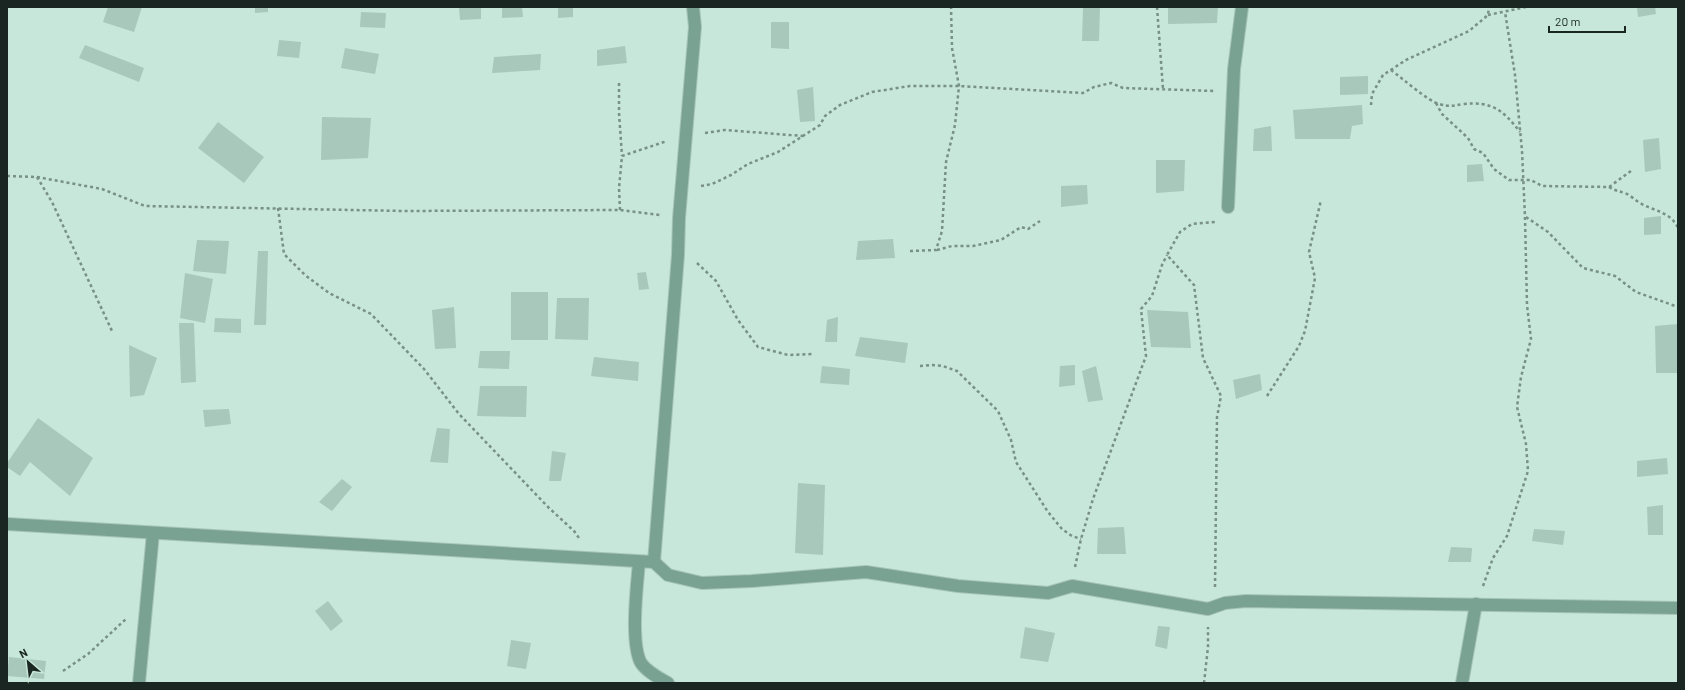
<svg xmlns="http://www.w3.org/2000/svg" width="1685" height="690" font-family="Barlow,sans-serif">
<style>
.building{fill:#a7c8bb}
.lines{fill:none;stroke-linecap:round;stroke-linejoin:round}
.street-casing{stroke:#a7c4b8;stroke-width:14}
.path{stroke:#789086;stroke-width:2.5;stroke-dasharray:3 3;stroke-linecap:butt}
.street{stroke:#79a292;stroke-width:12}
</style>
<rect width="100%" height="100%" fill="#c6e7d9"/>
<g class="building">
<polygon points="108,7 142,7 134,32 103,22"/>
<polygon points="255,7 268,7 268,12 255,13"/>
<polygon points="459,7 481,7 481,19 460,20"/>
<polygon points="502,7 522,7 523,17 502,18"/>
<polygon points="558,7 573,7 573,17 558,18"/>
<polygon points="1083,7 1100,7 1099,41 1082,41"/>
<polygon points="1168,7 1218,7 1217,23 1168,24"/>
<polygon points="1637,7 1655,7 1656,14 1638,17"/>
<polygon points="361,12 386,13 385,28 360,27"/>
<polygon points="771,22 789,22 789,49 771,48"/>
<polygon points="279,40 301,42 299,58 277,56"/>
<polygon points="85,45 144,68 139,82 79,58"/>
<polygon points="625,46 627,63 597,66 597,50"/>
<polygon points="345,48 379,54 375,74 341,68"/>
<polygon points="541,54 540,70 492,73 494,57"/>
<polygon points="1368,76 1368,94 1340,95 1340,77"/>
<polygon points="813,87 815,121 800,122 797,90"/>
<polygon points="1362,105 1363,124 1352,126 1350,139 1295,139 1293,110"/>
<polygon points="322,117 371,118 368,158 321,160"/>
<polygon points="218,122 264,157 244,183 198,148"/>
<polygon points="1271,126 1272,151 1253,151 1254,129"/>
<polygon points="1659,138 1661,169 1645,172 1643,140"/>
<polygon points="1156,160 1185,160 1184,191 1156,193"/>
<polygon points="1482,164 1484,181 1467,182 1467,165"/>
<polygon points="1087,185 1088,204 1061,207 1061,186"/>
<polygon points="1661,216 1661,234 1644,235 1644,218"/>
<polygon points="893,239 895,258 856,260 858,241"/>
<polygon points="197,240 229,241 226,274 193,271"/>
<polygon points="258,251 268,251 266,325 254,325"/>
<polygon points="646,272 649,289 639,290 637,273"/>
<polygon points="185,273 213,279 205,323 180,318"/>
<rect x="511" y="292" width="37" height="48"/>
<polygon points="557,298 589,298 588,340 555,339"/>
<polygon points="454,307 456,348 435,349 432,310"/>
<polygon points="1147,310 1188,312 1191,348 1151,347"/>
<polygon points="838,317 837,342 825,342 827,320"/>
<polygon points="215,318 241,319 241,333 214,332"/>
<polygon points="179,323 194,323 196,382 181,383"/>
<polygon points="1678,324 1678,373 1656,373 1655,326"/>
<polygon points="860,337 908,343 905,363 855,356"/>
<polygon points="129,345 157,358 144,395 130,397"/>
<polygon points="480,351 510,351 509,369 478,368"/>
<polygon points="594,357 639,362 638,381 591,376"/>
<polygon points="1075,365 1075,385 1059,387 1060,366"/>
<polygon points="822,366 850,369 849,385 820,383"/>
<polygon points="1096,366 1103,400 1088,402 1082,371"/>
<polygon points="1260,374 1262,390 1236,399 1233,380"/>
<polygon points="480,386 527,386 526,417 477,416"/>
<polygon points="229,409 231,424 205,427 203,410"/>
<polygon points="38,418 93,458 70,496 30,462 20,476 7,467 7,463"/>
<polygon points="437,428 450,429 448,463 430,462"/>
<polygon points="552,451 566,453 561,481 549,481"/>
<polygon points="1667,458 1668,474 1637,477 1637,461"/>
<polygon points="342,479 352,487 332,511 319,502"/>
<polygon points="798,483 825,485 823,555 795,553"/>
<polygon points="1663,505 1663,535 1648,535 1647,507"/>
<polygon points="1124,527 1126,554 1097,554 1098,528"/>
<polygon points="1534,529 1565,531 1563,545 1532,541"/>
<polygon points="1451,547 1472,548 1471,562 1448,562"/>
<polygon points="328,601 343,621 331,631 315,611"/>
<polygon points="1158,626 1170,627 1167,649 1155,646"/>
<polygon points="1025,627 1055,633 1048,662 1020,658"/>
<polygon points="511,640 531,643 526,669 507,666"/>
<polygon points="9,657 46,661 44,679 7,676"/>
</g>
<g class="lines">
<defs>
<g id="street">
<polyline points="1228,207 1234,69 1242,7"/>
<polyline points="7,524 654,562 668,575 702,583 752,581 866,572 958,586 1048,593 1072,586 1208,609 1225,603 1246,601 1678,608"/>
<path d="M 639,562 C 637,585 630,643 641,663 C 647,672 659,678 668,683"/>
<polyline points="654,562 678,255 679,218 695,27 693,7"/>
<polyline points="139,683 153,533"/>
<polyline points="1462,683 1476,604"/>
</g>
</defs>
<use href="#street" class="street-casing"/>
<g class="path">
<polyline points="1157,7 1163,89"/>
<polyline points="1488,15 1526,7"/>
<path d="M 1391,70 C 1402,78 1428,101 1439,104 C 1450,107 1452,106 1463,104 C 1492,101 1503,110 1520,132"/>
<polyline points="619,83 619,113 622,156"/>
<polyline points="1436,103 1442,114 1468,138 1474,149 1483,153 1494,169 1509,180 1531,180 1542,186 1609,187 1631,171"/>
<polyline points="1371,105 1372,94 1383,75 1406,60 1469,31 1488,15 1489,7"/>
<polyline points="705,133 725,130 803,136"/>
<polyline points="7,176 37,177 102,189 145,206 404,211 620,210 660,215"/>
<polyline points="37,177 52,202 112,331"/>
<polyline points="701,186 712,184 731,175 748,164 778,152 820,125 825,116 840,105 872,92 910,86 959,86 1083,93 1094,87 1111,83 1123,88 1215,91"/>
<path d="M 1609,187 C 1615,191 1620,191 1627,194 C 1631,196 1635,200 1640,203 C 1654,211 1671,212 1678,228"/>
<polyline points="278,208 284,254 305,275 329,293 371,314 424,369 459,414 548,507 574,531 579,538"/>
<polyline points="620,210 619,188 622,156 667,141"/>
<polyline points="1526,217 1548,232 1583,268 1615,276 1636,292 1678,307"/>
<polyline points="937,250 952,246 973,246 1001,240 1021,227 1028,229 1040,221"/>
<polyline points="910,251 936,250 942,231 946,162 955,125 959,86 952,48 951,7"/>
<polyline points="697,263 716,281 738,320 758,347 788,355 813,354"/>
<polyline points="920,366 931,365 943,366 957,371 998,411 1011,440 1016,462 1048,512 1062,529 1072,536 1081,539"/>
<polyline points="1267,396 1299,346 1305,331 1315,278 1309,252 1321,200"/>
<polyline points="1075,567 1081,539 1093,499 1146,356 1141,309 1152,296 1162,265 1167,255"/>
<polyline points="1483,586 1493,558 1507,536 1528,471 1526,444 1517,407 1521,377 1531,339 1527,305 1525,217 1522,151 1515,75 1505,12"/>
<polyline points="1215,587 1217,417 1221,396 1203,358 1194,285 1167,255 1180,232 1192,224 1215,222"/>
<polyline points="63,671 88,654 126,619"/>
<polyline points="1204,683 1208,647 1208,627"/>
</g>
<use href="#street" class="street"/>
</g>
<rect width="1685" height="690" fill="none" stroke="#192621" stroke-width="16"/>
<g transform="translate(28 662) rotate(332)" stroke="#c6e7d9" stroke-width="3" paint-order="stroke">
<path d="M0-3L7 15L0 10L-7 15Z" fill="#192621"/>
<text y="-6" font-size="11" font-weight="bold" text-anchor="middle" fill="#192621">N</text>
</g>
<path d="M1549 26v6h76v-6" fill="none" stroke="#192621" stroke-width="2"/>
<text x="1555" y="26" font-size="12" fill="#192621" stroke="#c6e7d9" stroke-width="3" paint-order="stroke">20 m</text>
</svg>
